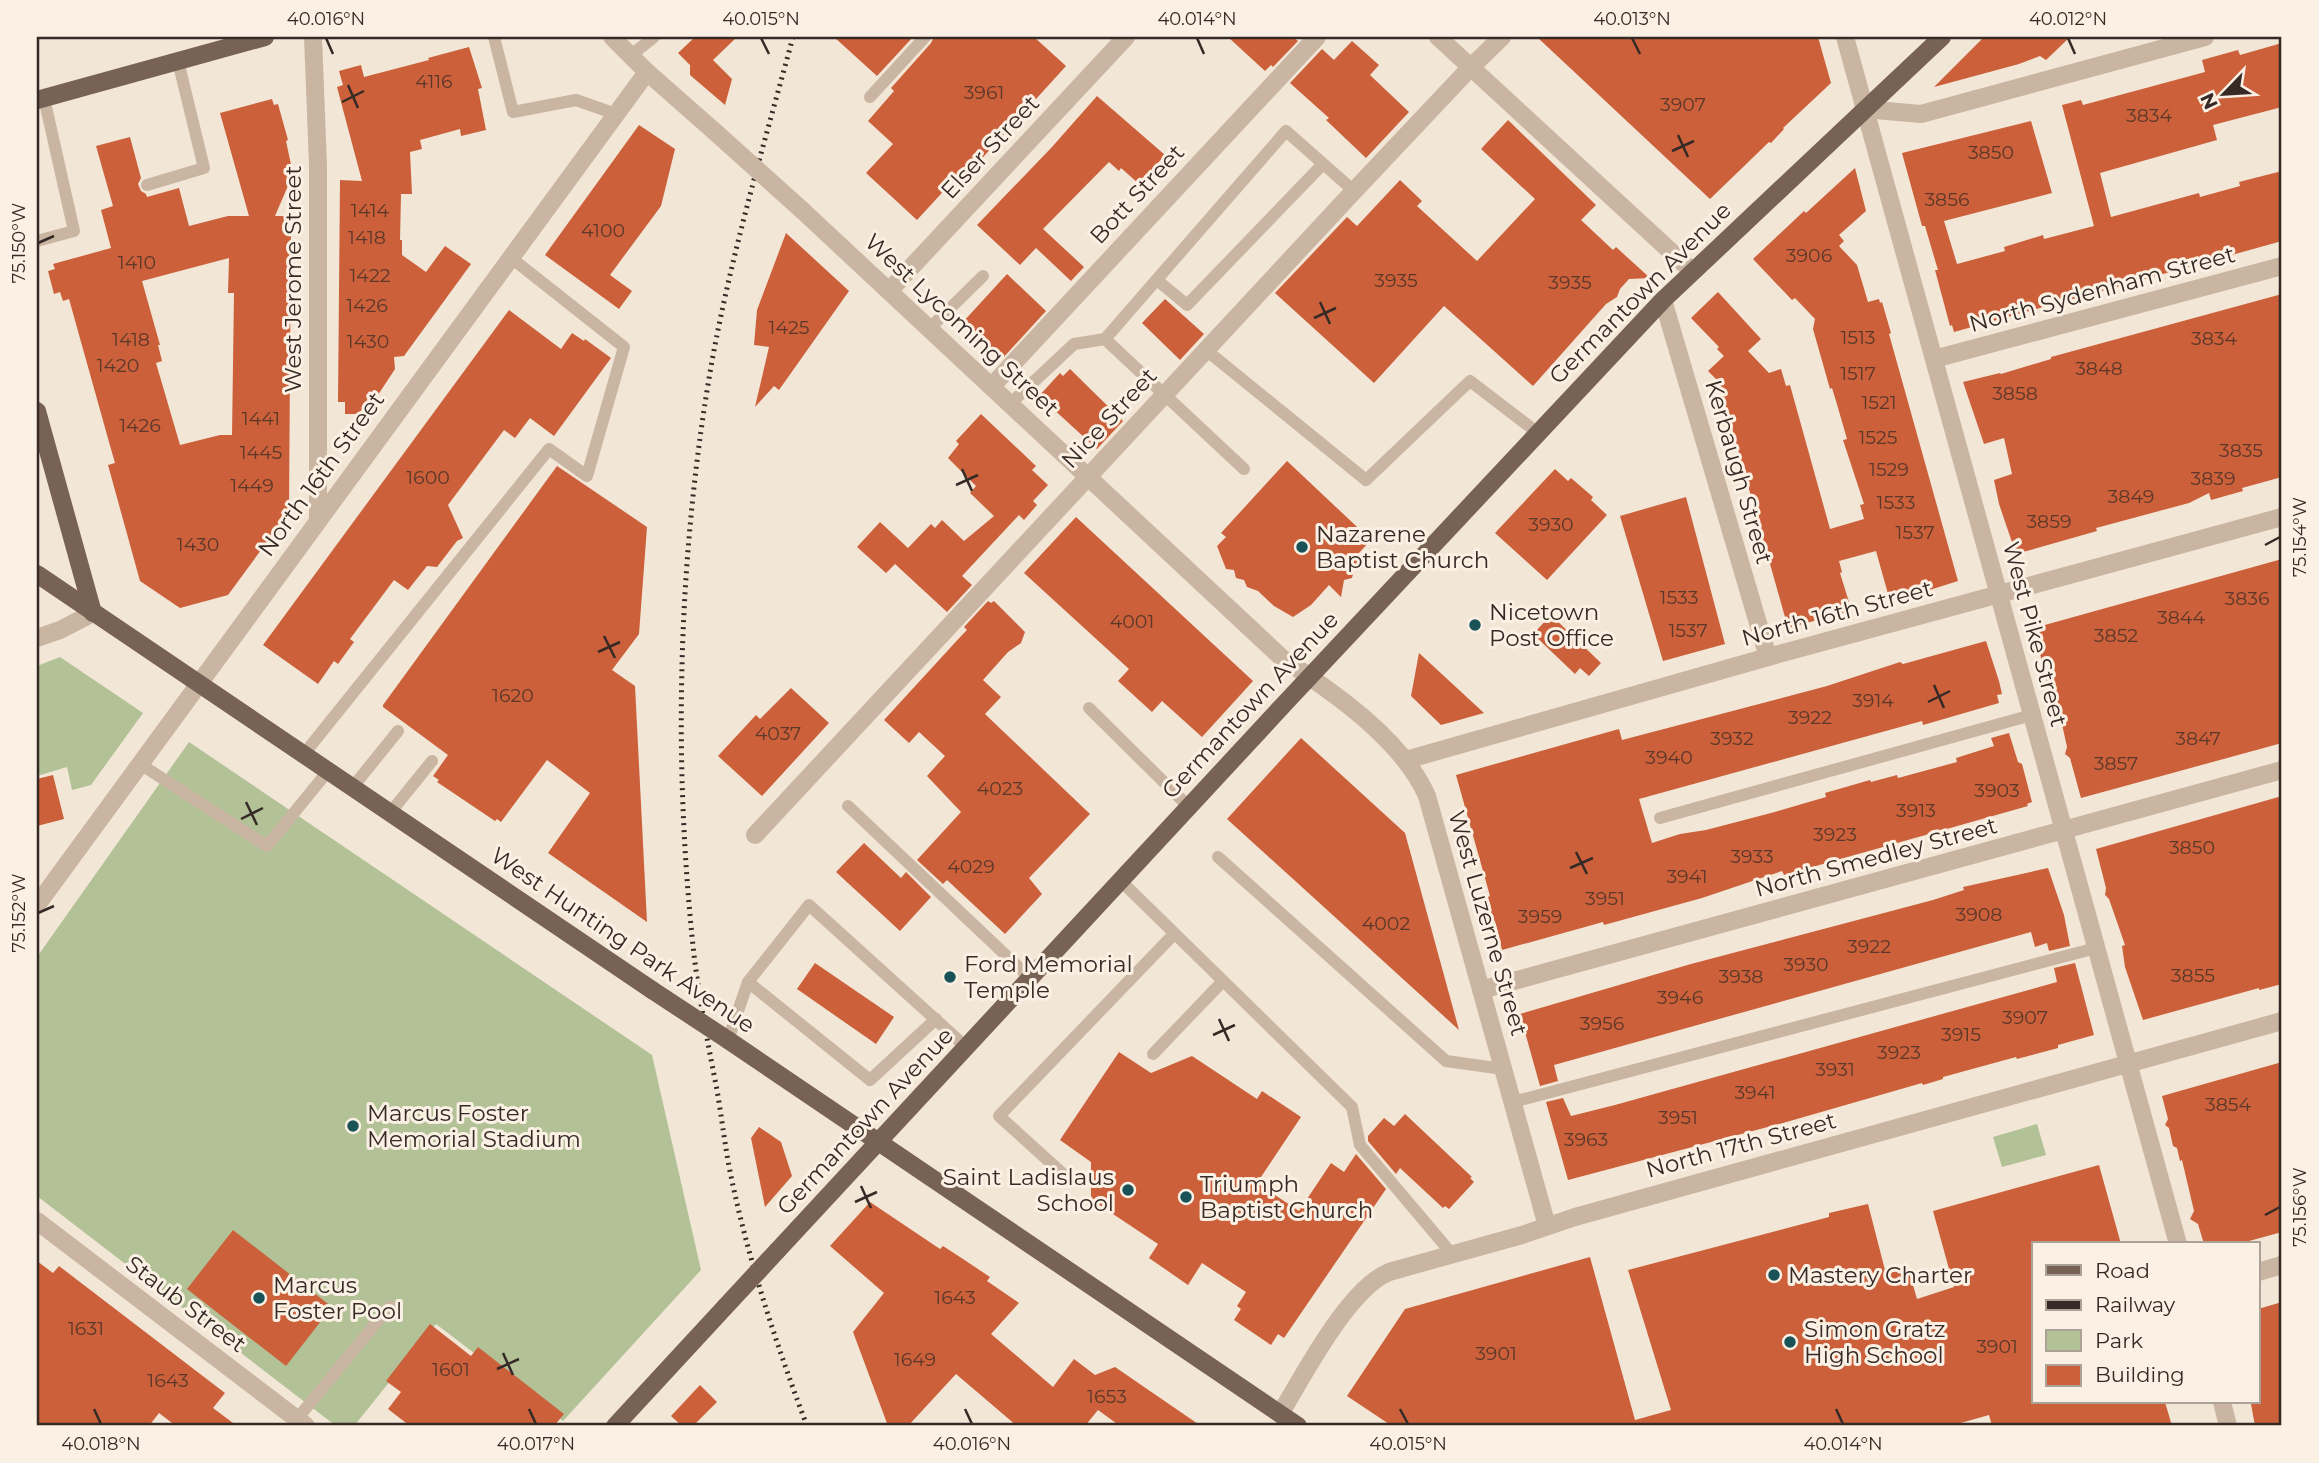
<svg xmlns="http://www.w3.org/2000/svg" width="2319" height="1463" font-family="Montserrat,sans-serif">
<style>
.green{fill:#b2c196}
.building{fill:#cc603a;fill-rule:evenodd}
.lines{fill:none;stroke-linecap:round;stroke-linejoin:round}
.service{stroke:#cab5a2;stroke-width:12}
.minor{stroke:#cab5a2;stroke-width:18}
.primary{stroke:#786155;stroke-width:18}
.rail{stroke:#352a25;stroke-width:5;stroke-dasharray:2 5;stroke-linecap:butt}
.minor-bridge{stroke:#cab5a2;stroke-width:18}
.primary-bridge{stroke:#786155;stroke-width:18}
.ticks{fill:none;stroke:#352a25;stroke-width:2.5}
.poi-dot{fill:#195358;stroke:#faf0e3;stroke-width:2.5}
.labels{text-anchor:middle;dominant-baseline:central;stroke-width:6;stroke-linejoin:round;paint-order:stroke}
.number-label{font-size:19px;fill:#5b382a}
.street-label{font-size:23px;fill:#352a25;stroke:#faf0e3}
.poi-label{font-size:23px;fill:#352a25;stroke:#faf0e3;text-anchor:start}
.neatline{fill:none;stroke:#352a25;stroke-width:2.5}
.ticks-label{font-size:18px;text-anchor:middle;fill:#352a25}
</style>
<rect width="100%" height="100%" fill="#f2e6d7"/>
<g class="green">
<polygon points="60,657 143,713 91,785 72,790 67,767 37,776 37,666"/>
<polygon points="189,742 652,1055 701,1270 563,1421 436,1324 354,1426 336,1426 37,1196 37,957"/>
<polygon points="2037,1124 2046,1155 2002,1167 1993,1137"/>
</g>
<g class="building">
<polygon points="695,37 737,37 713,60 732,79 725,105 690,75 690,65 678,53"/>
<polygon points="834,37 913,37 877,76"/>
<polygon points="934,37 1034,37 1066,66 1036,99 1032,95 1000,131 1004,134 956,187 951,183 917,220 866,173 893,144 868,121 894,91 891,88 931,43"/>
<polygon points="1228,37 1293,37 1298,41 1273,67 1271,65 1265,71"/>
<polygon points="1537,37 1818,37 1831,83 1783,128 1784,129 1771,143 1769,142 1710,199"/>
<polygon points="1984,37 2070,37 2046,60 2040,56 2019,64 1934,87"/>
<polygon points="1352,41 1379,65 1370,75 1409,112 1366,158 1326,120 1329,118 1290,83 1322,49 1334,60"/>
<polygon points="2282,43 2282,107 2213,125 2217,140 2100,173 2111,217 2199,193 2200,197 2240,186 2239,182 2282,171 2282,241 1954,332 1952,325 1950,326 1935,270 1938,270 1932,250 1925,226 1922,226 1902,153 2031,121 2052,193 1944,221 1957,264 2005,251 2004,247 2043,235 2044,239 2094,226 2062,105 2081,100 2083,105 2205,72 2202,60 2238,50 2240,55"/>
<polygon points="469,47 482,88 478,89 486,130 461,136 460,129 420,140 422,149 410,152 412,194 401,194 400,240 402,240 402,255 426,272 445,246 471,264 404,356 394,357 395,369 376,398 372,398 358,414 345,414 345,402 338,402 340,180 362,181 337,87 343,85 339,71 361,65 364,77 429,60 428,58"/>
<polygon points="1097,96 1165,155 1139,184 1121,168 1119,171 1109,162 1043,229 1084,267 1071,281 1036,248 1020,265 977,225 1052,147"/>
<path d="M 272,99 L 274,105 L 278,104 L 288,140 L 286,141 L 293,174 L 275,216 L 291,216 L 289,512 L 228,595 L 180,608 L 140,581 L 108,465 L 115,463 L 109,442 L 69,299 L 63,301 L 60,292 L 54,294 L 48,271 L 55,269 L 53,264 L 111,248 L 101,210 L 113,206 L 96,146 L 130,137 L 141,178 L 138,184 L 141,191 L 146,194 L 147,197 L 179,188 L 189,226 L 228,216 L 249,216 L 220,113 ZM 229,258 L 228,293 L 234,293 L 232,435 L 220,435 L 180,445 L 156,363 L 162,361 L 158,345 L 160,345 L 142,281 Z"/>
<polygon points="1508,120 1596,205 1581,220 1613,250 1616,247 1650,278 1629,279 1620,289 1617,297 1606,304 1533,386 1444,306 1374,383 1275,293 1347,217 1357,226 1400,180 1422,201 1417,206 1477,261 1535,199 1481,149"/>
<polygon points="639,125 675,149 661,206 610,275 632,291 619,309 545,255"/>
<polygon points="1855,168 1866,211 1839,235 1844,241 1839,246 1857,265 1868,302 1879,299 1880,303 1882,302 1891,333 1889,334 1958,581 1917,594 1912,599 1904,596 1890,601 1876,551 1839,561 1842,572 1840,573 1849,602 1845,604 1847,612 1788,628 1719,382 1708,371 1724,356 1717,349 1719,347 1691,318 1718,292 1761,339 1748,351 1769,373 1781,369 1786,386 1790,385 1830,529 1864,519 1860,505 1864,504 1843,440 1847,439 1836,401 1832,388 1830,389 1813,329 1815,319 1795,298 1792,300 1753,259 1804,211 1806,213"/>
<polygon points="786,233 849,291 779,390 774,386 755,407 769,347 754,345 757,310"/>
<polygon points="1007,274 1046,311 1002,359 963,322"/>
<polygon points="2282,294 2282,360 2279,361 2282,372 2282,477 2242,488 2243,491 2211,500 2209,493 2189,503 2096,528 2097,531 2016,554 1999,504 1994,480 2012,474 2004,438 1984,444 1963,382 2000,373 2001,374 2051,359 2051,357"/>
<polygon points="1165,299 1204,334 1180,360 1142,323"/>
<polygon points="509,310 561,349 572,333 584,341 585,339 611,358 554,436 530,418 515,438 504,430 448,505 463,538 457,541 437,567 427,566 408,590 394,580 350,639 354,642 338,664 334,661 318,684 263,645"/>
<polygon points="1070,369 1123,421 1097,449 1039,396 1060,373 1063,376"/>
<polygon points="981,414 1036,466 1032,470 1048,485 1033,501 1037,505 1024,520 1019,515 962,576 972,585 947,612 895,564 886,573 857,547 880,522 908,548 931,524 935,528 942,520 964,541 994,516 970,493 976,486 948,458 959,444 956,441"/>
<polygon points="1287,461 1371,540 1358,554 1371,566 1354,570 1352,578 1344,580 1341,597 1329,585 1311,605 1293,617 1274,606 1258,591 1247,587 1244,580 1236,578 1234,570 1226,569 1217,546 1226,537 1221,533"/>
<polygon points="557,466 647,527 639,634 612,670 635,686 647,922 548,853 590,793 547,760 501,822 497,819 495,821 437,782 439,780 433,776 448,755 383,707 383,705"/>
<polygon points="1555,469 1568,481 1571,478 1593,497 1591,500 1607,515 1547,580 1495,533"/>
<polygon points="1686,497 1725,644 1663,661 1620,516"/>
<polygon points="1076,517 1253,681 1202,737 1162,701 1152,712 1118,681 1129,669 1024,573"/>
<polygon points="2282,559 2282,743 2081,798 2070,758 2065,754 2067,747 2056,697 2053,697 2046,679 2034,628"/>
<polygon points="988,601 991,603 994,601 1025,632 1021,643 1008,652 983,680 1001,697 985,714 1090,814 1029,878 1042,894 1005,934 947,880 943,884 917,860 961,812 927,776 945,756 919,732 909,743 884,720 962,635 967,630 964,627"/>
<polygon points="1551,615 1601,663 1589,676 1580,668 1575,674 1533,634"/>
<polygon points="1986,641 1999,681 2002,694 1997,695 1999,703 1923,725 1922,721 1639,799 1652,843 1680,834 1706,830 1771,813 1826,797 1825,793 1870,780 1871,782 1897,775 1898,778 1957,762 1956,758 1994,746 1991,738 2009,733 2018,762 2022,764 2032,802 2027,804 2028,806 1784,875 1782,871 1702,898 1604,925 1603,922 1502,950 1495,921 1487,915 1491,907 1488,897 1490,896 1456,775 1619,729 1622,740 1827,686 1900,662 1903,664"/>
<polygon points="1419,653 1484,713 1441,725 1411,696"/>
<polygon points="791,688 829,723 762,796 718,756 756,715 760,719"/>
<polygon points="1301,738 1405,833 1459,1030 1227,819"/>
<polygon points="53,775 64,819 37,826 37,779"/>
<polygon points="2282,796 2282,984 2259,990 2259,988 2143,1020 2125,967 2122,946 2125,945 2109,899 2105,895 2106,888 2096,849"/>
<polygon points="864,843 901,878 906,872 931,897 900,931 836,872"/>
<polygon points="2048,868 2064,915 2070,946 2049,951 2047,943 2035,947 2031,932 1554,1065 1558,1081 1540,1086 1520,1014 1691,964 1933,900 1964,890 1963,887"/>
<polygon points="815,963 894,1017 876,1044 797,989"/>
<polygon points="2075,963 2094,1035 2058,1045 2058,1048 2017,1059 2016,1057 1943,1077 1943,1079 1923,1085 1922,1083 1783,1123 1568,1180 1546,1102 1563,1098 1571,1116 1615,1105 2057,982 2054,968"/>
<polygon points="1119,1052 1151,1073 1192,1056 1257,1099 1262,1091 1301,1117 1257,1183 1299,1211 1331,1163 1344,1172 1356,1154 1386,1189 1284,1338 1278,1334 1271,1345 1234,1320 1241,1309 1237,1306 1246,1292 1202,1263 1188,1285 1149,1258 1158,1244 1095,1202 1091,1196 1091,1162 1060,1140"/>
<polygon points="2282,1062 2282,1232 2238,1244 2204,1244 2198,1224 2190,1219 2194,1211 2182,1160 2180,1161 2177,1148 2173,1146 2169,1128 2165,1125 2168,1119 2162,1096"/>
<polygon points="1405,1114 1472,1177 1470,1178 1474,1182 1449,1209 1445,1206 1443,1208 1400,1168 1396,1174 1368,1141 1368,1136 1384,1118 1394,1126"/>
<polygon points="759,1127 781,1142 792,1176 765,1207 751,1138"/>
<polygon points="2099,1165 2121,1244 2034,1244 2034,1402 2165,1402 2172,1426 1992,1426 1989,1415 1950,1426 1392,1426 1347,1396 1405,1309 1590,1257 1635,1420 1671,1410 1628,1270 1829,1217 1829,1213 1868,1204 1886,1274 1908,1268 1917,1299 1954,1287 1933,1211"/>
<polygon points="870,1202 940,1249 943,1246 963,1259 990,1277 987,1281 1019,1303 991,1334 1053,1387 1074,1359 1095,1375 1115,1367 1201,1426 1120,1426 1098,1410 1085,1426 1017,1426 956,1374 908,1426 888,1426 853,1332 884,1293 830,1246"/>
<polygon points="233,1230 332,1307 286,1366 187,1289"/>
<polygon points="37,1261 53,1273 59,1266 225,1393 213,1408 237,1426 176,1426 159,1413 149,1426 37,1426"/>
<polygon points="2282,1302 2282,1426 2255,1426 2251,1404 2258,1403 2258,1309"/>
<polygon points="430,1324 471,1356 478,1347 564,1414 554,1426 410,1426 388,1409 401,1392 386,1381"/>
<polygon points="700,1385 717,1402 693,1426 682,1426 671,1416"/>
</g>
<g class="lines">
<g class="service">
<polyline points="494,37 513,112 576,100 616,114"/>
<polyline points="630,56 654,37"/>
<polyline points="870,97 925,37"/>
<polyline points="147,185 204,168 178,61"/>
<polyline points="37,241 74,231 44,98"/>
<polyline points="1157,280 1187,305 1323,164"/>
<polyline points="930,328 983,276"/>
<polyline points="1105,339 1286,131 1354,191"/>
<polyline points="1206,350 1366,480 1470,381 1538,433"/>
<polyline points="1011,403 1074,344 1105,339 1244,469"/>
<polyline points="1089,708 1189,807"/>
<polyline points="304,754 549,449 587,476 624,347 510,257"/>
<polyline points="140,764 267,846 328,771"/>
<polyline points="352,788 398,731"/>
<polyline points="848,806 1030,978"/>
<polyline points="390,813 432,761"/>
<polyline points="1660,818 2032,715"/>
<polyline points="1218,857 1446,1061 1503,1069"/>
<polyline points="1121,881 1352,1107 1360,1145 1452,1254"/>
<polyline points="748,982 870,1080 936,1019"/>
<polyline points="728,1040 748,982 809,905 966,1047"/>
<polyline points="1153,1054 1223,981"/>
<polyline points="1513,1102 2096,948"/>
<polyline points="1063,1174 999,1116 1174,934"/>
<polyline points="297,1419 390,1306"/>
</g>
<g class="minor">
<polyline points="313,37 318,165 318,521"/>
<polyline points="612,37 647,72 714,131"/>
<polyline points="1438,37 1692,271"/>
<polyline points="1845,37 2178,1244"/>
<polyline points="1864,109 1921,114 2205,37"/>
<path d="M 803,211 L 1282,658 C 1333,692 1402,739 1427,796 L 1547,1226"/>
<polyline points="890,290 1126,37"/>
<polyline points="1663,300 1768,657"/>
<polyline points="1934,359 2282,266"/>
<polyline points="992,386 1317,37"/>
<polyline points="37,638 60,630 93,613"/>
<polyline points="1406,760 1768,657 2282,517"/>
<polyline points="755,835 1354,191 1470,68 1502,37"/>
<polyline points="37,905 647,72"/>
<polyline points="1481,990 2282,770"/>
<polyline points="37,1221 306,1426"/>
<polyline points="2258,1272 2282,1265"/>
<polyline points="2222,1402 2228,1426"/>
<path d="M 1280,1414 C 1304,1375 1348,1289 1389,1272 L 1522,1235 L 1575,1217 L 2282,1021"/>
</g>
<g class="primary">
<polyline points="37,100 265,37"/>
<polyline points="37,411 93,613"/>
<polyline points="37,574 652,990"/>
<polyline points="728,1040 1298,1426"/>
<polyline points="777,1251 1287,701 1663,300 1942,37"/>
<polyline points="615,1426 725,1307"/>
</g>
<path class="rail" d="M 793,37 C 764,144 732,252 712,361 C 679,548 673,748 692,936 C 697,988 707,1039 717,1090 C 721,1114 724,1137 728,1161 C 745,1250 775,1341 807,1426"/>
<polyline class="minor-bridge" points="714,131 803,211"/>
<g class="primary-bridge">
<polyline points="652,990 728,1040"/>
<polyline points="725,1307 777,1251"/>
</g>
</g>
<path class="ticks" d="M 326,38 L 333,54M 761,38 L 769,54M 1197,38 L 1204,54M 1632,38 L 1640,54M 2068,38 L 2075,54M 348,85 L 358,108M 342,102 L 364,91M 1678,135 L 1688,157M 1672,151 L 1694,141M 38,243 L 54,236M 1320,302 L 1330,324M 1314,318 L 1336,308M 962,469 L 972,491M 956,485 L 978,475M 2265,545 L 2280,537M 604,636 L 615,658M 598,652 L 620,642M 1934,685 L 1944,708M 1928,702 L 1950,691M 246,802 L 257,825M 241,819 L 263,808M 1576,852 L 1587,874M 1570,868 L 1593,858M 38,913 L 54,906M 1219,1019 L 1229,1041M 1213,1035 L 1235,1025M 861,1186 L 871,1208M 855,1202 L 877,1192M 2265,1215 L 2280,1207M 503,1353 L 513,1375M 497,1369 L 519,1359M 94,1409 L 101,1424M 529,1409 L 536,1424M 965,1409 L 972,1424M 1400,1409 L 1408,1424M 1836,1409 L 1843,1424"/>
<g class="poi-dot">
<circle cx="1302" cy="547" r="7"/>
<circle cx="1475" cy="625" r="7"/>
<circle cx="950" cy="977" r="7"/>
<circle cx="353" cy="1126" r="7"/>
<circle cx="1128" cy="1190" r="7"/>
<circle cx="1186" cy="1197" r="7"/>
<circle cx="1774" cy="1275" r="7"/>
<circle cx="259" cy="1298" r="7"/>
<circle cx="1790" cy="1342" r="7"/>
</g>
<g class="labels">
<g class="number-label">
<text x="434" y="81">4116</text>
<text x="984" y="92">3961</text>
<text x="1683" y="104">3907</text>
<text x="2149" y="115">3834</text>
<text x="1991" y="152">3850</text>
<text x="1947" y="199">3856</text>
<text x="370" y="210">1414</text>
<text x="603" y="230">4100</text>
<text x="367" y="237">1418</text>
<text x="1809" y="255">3906</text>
<text x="137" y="262">1410</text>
<text x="370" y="275">1422</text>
<text x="1396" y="280">3935</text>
<text x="1570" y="282">3935</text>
<text x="367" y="305">1426</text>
<text x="789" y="327">1425</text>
<text x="1858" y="337">1513</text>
<text x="2214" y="338">3834</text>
<text x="131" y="339">1418</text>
<text x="368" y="341">1430</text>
<text x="118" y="365">1420</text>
<text x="2099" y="368">3848</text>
<text x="1858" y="373">1517</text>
<text x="2015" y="393">3858</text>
<text x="1879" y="402">1521</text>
<text x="261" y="418">1441</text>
<text x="140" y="425">1426</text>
<text x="1878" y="437">1525</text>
<text x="2241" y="450">3835</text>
<text x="261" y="452">1445</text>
<text x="1889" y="469">1529</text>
<text x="428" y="477">1600</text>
<text x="2213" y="478">3839</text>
<text x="252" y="485">1449</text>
<text x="2131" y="496">3849</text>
<text x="1896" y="502">1533</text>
<text x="2049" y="521">3859</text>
<text x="1551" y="524">3930</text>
<text x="1915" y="532">1537</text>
<text x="198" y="544">1430</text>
<text x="1679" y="597">1533</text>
<text x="2247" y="598">3836</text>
<text x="2181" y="617">3844</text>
<text x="1132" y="621">4001</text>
<text x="1688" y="630">1537</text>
<text x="2116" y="635">3852</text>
<text x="513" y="695">1620</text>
<text x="1873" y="700">3914</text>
<text x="1810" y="717">3922</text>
<text x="778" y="733">4037</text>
<text x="1732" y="738">3932</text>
<text x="2198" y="738">3847</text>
<text x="1669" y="757">3940</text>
<text x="2116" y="763">3857</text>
<text x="1000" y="788">4023</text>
<text x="1997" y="790">3903</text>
<text x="1916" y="810">3913</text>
<text x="1835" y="834">3923</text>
<text x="2192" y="847">3850</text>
<text x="1752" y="856">3933</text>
<text x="971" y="866">4029</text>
<text x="1687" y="876">3941</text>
<text x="1605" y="898">3951</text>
<text x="1979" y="914">3908</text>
<text x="1540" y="916">3959</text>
<text x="1386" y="923">4002</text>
<text x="1869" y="946">3922</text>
<text x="1806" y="964">3930</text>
<text x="2193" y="975">3855</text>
<text x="1741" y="976">3938</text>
<text x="1680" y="997">3946</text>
<text x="2025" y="1017">3907</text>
<text x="1602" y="1023">3956</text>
<text x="1961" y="1034">3915</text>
<text x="1899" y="1052">3923</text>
<text x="1835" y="1069">3931</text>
<text x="1755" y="1092">3941</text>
<text x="2228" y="1104">3854</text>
<text x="1678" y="1117">3951</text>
<text x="1586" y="1139">3963</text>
<text x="955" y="1297">1643</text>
<text x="86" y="1328">1631</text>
<text x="1997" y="1346">3901</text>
<text x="1496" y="1353">3901</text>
<text x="915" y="1359">1649</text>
<text x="451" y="1369">1601</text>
<text x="168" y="1380">1643</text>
<text x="1107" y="1396">1653</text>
</g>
<g class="street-label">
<text transform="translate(990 147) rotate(-47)">Elser Street</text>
<text transform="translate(1137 194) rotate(-47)">Bott Street</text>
<text transform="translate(293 279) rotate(-90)">West Jerome Street</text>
<text transform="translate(2102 289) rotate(-15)">North Sydenham Street</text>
<text transform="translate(1640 293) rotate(-45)">Germantown Avenue</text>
<text transform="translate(962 325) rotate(43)">West Lycoming Street</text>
<text transform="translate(1109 418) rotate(-47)">Nice Street</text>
<text transform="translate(1739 472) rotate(74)">Kerbaugh Street</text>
<text transform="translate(321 474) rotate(-54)">North 16th Street</text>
<text transform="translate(1837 613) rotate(-15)">North 16th Street</text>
<text transform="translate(2035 634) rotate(75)">West Pike Street</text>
<text transform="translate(1250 705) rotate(-47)">Germantown Avenue</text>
<text transform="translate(1876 857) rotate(-15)">North Smedley Street</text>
<text transform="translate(1488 923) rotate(74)">West Luzerne Street</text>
<text transform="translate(623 940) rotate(34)">West Hunting Park Avenue</text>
<text transform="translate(865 1121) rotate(-47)">Germantown Avenue</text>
<text transform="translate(1741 1145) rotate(-15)">North 17th Street</text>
<text transform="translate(186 1304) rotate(37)">Staub Street</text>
</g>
<g class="poi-label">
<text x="1316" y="534">Nazarene<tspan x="1316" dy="26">Baptist Church</tspan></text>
<text x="1489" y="612">Nicetown<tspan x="1489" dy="26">Post Office</tspan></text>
<text x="964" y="964">Ford Memorial<tspan x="964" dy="26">Temple</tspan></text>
<text x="367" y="1113">Marcus Foster<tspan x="367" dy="26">Memorial Stadium</tspan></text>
<text x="1114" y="1177" text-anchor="end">Saint Ladislaus<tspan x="1114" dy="26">School</tspan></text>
<text x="1200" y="1184">Triumph<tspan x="1200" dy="26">Baptist Church</tspan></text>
<text x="1788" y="1275">Mastery Charter</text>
<text x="273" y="1285">Marcus<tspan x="273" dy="26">Foster Pool</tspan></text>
<text x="1804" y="1329">Simon Gratz<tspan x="1804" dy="26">High School</tspan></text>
</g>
</g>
<rect width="2319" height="1463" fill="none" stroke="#faf0e3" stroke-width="77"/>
<rect x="2032" y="1242" width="228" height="161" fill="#faf0e3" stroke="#aba197" stroke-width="2"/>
<rect x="2046" y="1265" width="35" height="10" fill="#786155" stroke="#aba197" stroke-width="2"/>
<text x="2095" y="1278" font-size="21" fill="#352a25">Road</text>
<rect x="2046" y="1300" width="35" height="10" fill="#352a25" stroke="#aba197" stroke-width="2"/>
<text x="2095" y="1312" font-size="21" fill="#352a25">Railway</text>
<rect x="2046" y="1330" width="35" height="21" fill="#b2c196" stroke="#aba197" stroke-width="2"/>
<text x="2095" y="1348" font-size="21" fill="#352a25">Park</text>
<rect x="2046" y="1365" width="35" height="21" fill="#cc603a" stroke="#aba197" stroke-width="2"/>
<text x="2095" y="1382" font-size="21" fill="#352a25">Building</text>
<g transform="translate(2224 94) rotate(245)" stroke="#faf0e3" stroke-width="5" paint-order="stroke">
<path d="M0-5L12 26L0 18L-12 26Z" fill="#352a25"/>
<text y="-10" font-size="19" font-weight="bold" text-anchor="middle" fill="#352a25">N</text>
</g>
<rect x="38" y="38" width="2242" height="1386" class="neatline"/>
<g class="ticks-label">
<text x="326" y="25">40.016°N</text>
<text x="761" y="25">40.015°N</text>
<text x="1197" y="25">40.014°N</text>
<text x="1632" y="25">40.013°N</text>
<text x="2068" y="25">40.012°N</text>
<text transform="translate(19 243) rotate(-90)" y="6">75.150°W</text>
<text transform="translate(2300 537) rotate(-90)" y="6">75.154°W</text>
<text transform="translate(19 913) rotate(-90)" y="6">75.152°W</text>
<text transform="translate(2300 1207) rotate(-90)" y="6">75.156°W</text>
<text x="101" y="1450">40.018°N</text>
<text x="536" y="1450">40.017°N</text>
<text x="972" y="1450">40.016°N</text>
<text x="1408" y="1450">40.015°N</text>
<text x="1843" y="1450">40.014°N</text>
</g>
</svg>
